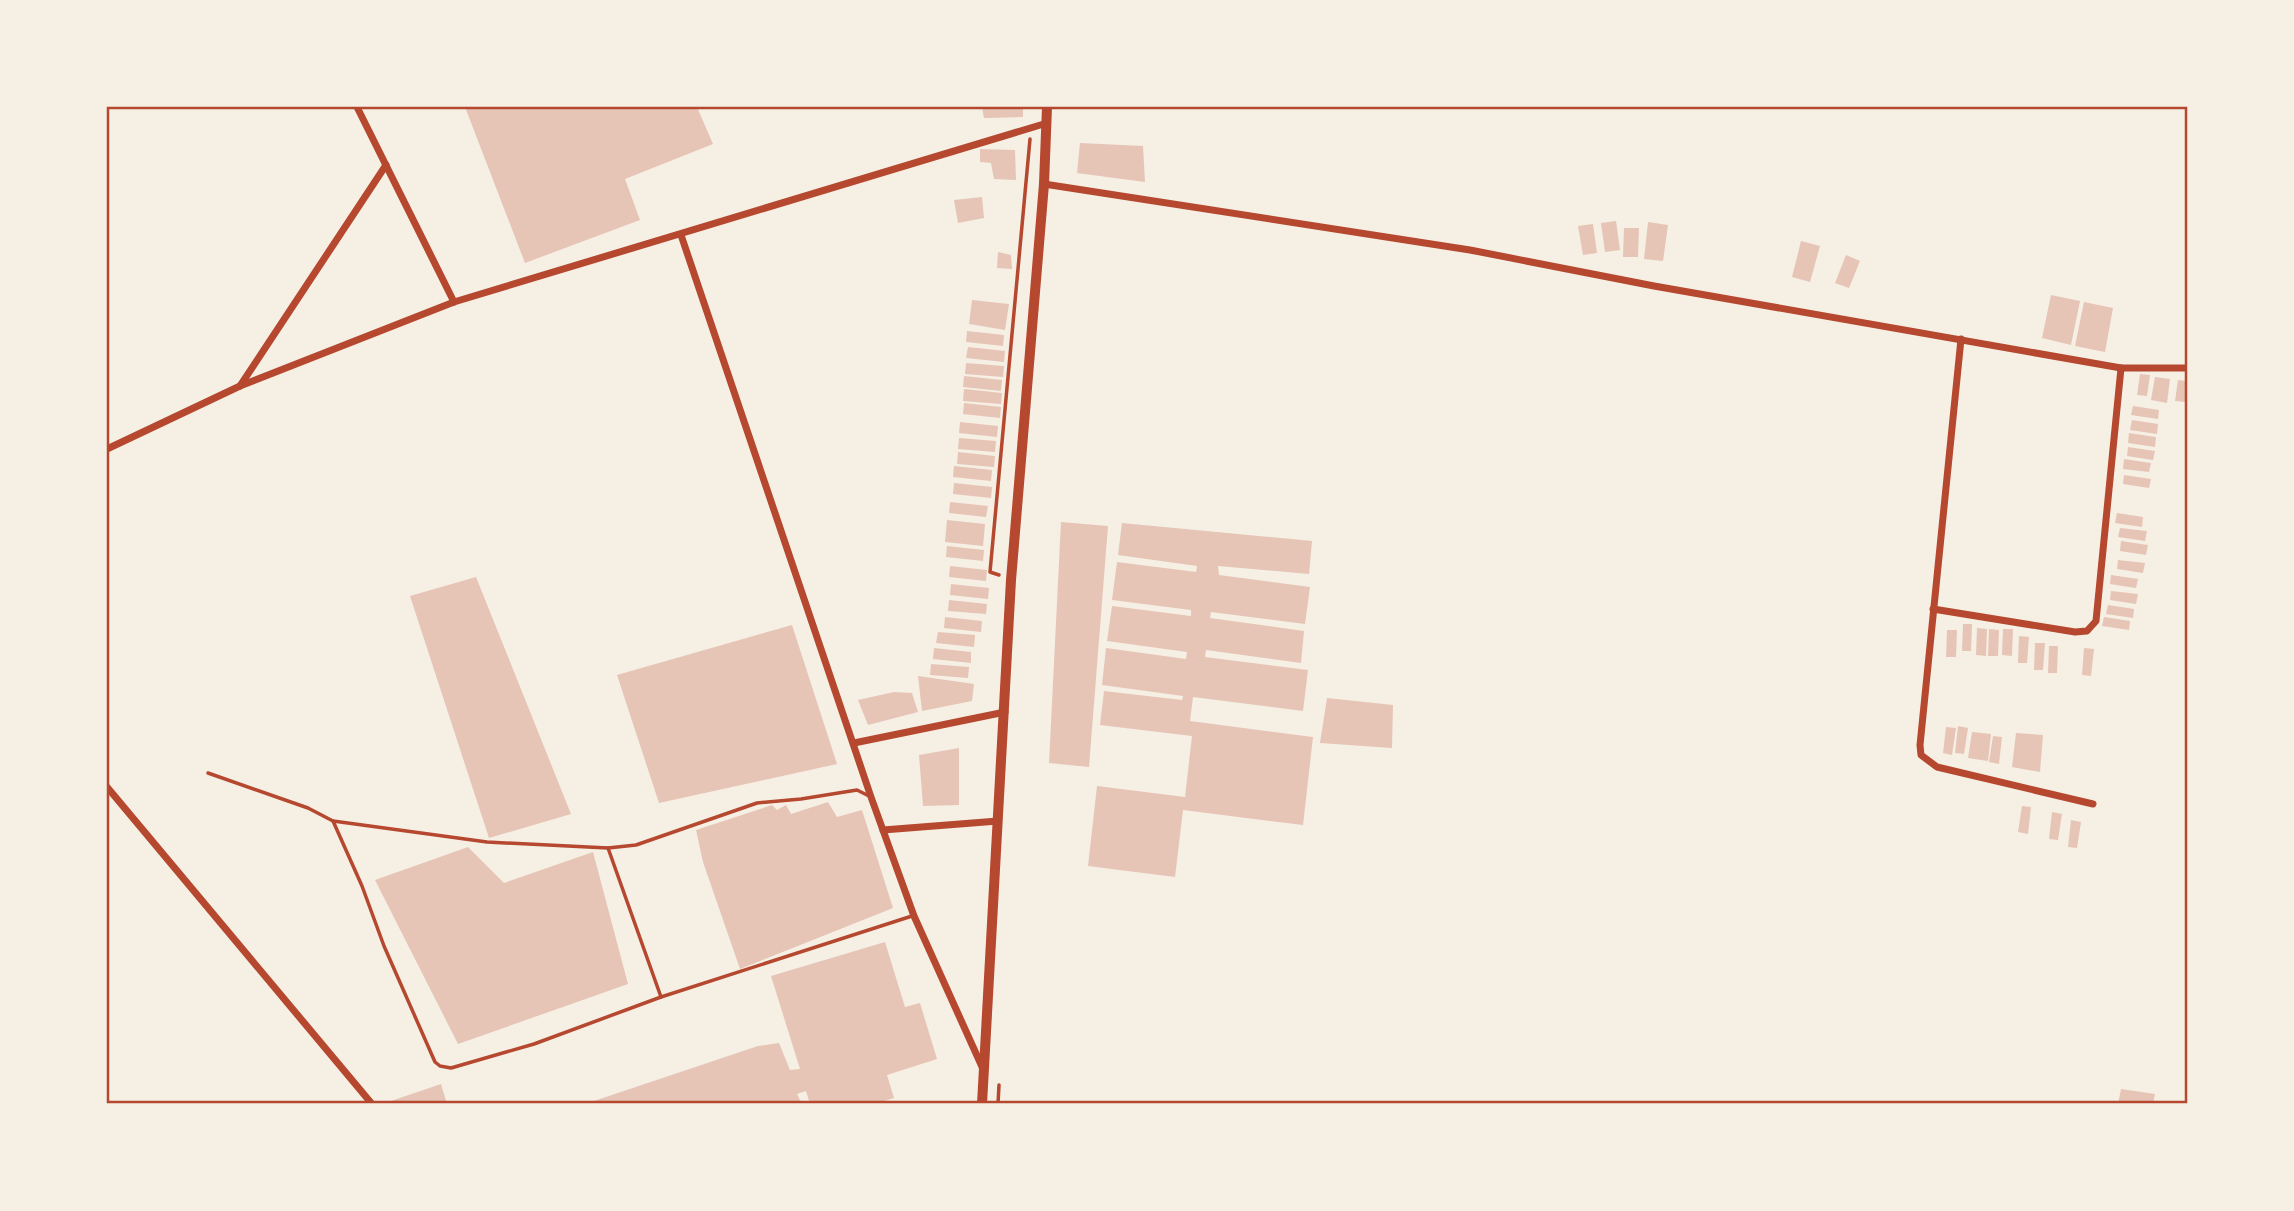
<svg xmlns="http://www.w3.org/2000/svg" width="2294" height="1211" font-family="'Exo 2',sans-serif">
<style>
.building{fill:#e6c5b7}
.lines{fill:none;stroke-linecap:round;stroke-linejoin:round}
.path{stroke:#b5482f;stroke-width:3.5}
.service{stroke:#b5482f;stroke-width:3.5}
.minor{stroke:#b5482f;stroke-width:7}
.secondary{stroke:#b5482f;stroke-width:10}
.neatline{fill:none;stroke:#b5482f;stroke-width:2.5}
</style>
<rect width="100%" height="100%" fill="#f6efe4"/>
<g class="building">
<polygon points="465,107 697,107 713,144 625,179 640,220 525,263"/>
<polygon points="982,107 1023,107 1023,117 984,118"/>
<polygon points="1080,143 1143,146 1145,182 1077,173"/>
<polygon points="980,149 1015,150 1016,180 994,179 991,163 980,162"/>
<polygon points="982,197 984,218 958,223 954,200"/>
<polygon points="1616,221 1620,250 1605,252 1601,223"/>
<polygon points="1648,222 1668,225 1663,261 1644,259"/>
<polygon points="1593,224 1597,253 1583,255 1578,226"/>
<polygon points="1624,228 1639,228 1638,257 1623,257"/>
<polygon points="1801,241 1820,246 1810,282 1792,277"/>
<polygon points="998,252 1011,255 1012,269 997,268"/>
<polygon points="1846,255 1860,261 1849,288 1835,283"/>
<polygon points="2051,295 2080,301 2071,345 2042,338"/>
<polygon points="972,300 1009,304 1005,330 969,324"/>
<polygon points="2084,302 2113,308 2105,352 2075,346"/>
<polygon points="967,331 1004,335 1003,346 966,342"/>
<polygon points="968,347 1005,351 1004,362 966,358"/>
<polygon points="966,363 1004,366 1003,377 965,374"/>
<polygon points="2140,374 2150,375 2147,396 2137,395"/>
<polygon points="964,376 1002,380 1001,391 963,387"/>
<polygon points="2155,377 2170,379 2167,403 2151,400"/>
<polygon points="2178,380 2187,381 2186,402 2175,401"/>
<polygon points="964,389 1002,393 1001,404 963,401"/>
<polygon points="964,403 1001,407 1000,418 963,414"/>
<polygon points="2133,406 2159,410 2158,419 2131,415"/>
<polygon points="2132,420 2158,424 2157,434 2130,430"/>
<polygon points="960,422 998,426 997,437 959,433"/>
<polygon points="2129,433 2156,437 2155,447 2128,443"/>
<polygon points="959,438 996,441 995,452 958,449"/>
<polygon points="2128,447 2155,451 2153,460 2127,456"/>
<polygon points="958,452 995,456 994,467 957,464"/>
<polygon points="2124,459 2151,463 2149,472 2123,469"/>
<polygon points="954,466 992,470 991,481 953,477"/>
<polygon points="2124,475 2151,479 2149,488 2123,484"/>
<polygon points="954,483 992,487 991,498 953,494"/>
<polygon points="950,502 988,506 986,517 949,513"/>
<polygon points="2117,513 2143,517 2142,527 2115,523"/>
<polygon points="947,520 985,524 983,546 945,542"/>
<polygon points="1061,522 1108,526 1089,767 1049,763"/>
<polygon points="1122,523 1312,541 1309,574 1218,566 1219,575 1310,587 1305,624 1211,612 1210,618 1304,631 1301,663 1206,650 1205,657 1308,670 1303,711 1193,697 1190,721 1313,737 1303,825 1183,810 1175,877 1088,866 1097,786 1185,797 1192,736 1100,725 1104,691 1182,700 1183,696 1102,685 1106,648 1186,659 1187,652 1107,641 1112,606 1191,616 1191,610 1112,600 1117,562 1196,572 1197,566 1118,555"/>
<polygon points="2120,528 2147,531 2145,541 2118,537"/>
<polygon points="2121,541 2148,545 2146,555 2120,551"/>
<polygon points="947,546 984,550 983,561 946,557"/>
<polygon points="2118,560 2145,563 2143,573 2117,569"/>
<polygon points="950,566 987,570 986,581 949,577"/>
<polygon points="2111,575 2138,579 2136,588 2110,584"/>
<polygon points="476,577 571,814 489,838 410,596"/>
<polygon points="951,584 989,588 988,599 950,595"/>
<polygon points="2111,591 2138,594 2136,604 2110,600"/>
<polygon points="949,600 987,604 986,614 948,611"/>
<polygon points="2108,605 2134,609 2133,618 2106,614"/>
<polygon points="945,617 982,621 981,632 944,628"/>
<polygon points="2104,617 2130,621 2129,630 2102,626"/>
<polygon points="1963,624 1972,624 1971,651 1962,651"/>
<polygon points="792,625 837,764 659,803 617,675"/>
<polygon points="1977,628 1987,629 1986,656 1976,655"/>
<polygon points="1989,629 1999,630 1998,656 1988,656"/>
<polygon points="2003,629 2013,629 2012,656 2002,655"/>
<polygon points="1947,630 1957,630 1956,657 1946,657"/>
<polygon points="938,632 975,635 974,647 936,643"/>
<polygon points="2019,636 2029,637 2027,663 2018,663"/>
<polygon points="2035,643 2045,643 2043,670 2034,670"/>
<polygon points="2049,646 2058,646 2057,673 2048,673"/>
<polygon points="934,648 971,652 971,663 933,659"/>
<polygon points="2084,648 2094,649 2091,676 2082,675"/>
<polygon points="931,664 969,667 968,678 930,675"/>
<polygon points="918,676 974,684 972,701 922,711"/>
<polygon points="894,692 912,693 918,712 868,725 858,700"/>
<polygon points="1327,698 1393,705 1392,748 1320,743"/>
<polygon points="1958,726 1968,728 1964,754 1955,753"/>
<polygon points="1946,727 1956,728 1952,755 1943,753"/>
<polygon points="1972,732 1991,734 1988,761 1968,758"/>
<polygon points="2016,733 2043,735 2040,772 2012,767"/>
<polygon points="1993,736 2002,737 1999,764 1989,762"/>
<polygon points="959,748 959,805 923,806 919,755"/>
<polygon points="828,802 837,817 862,810 893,908 740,969 703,862 696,830 772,805 777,810 786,805 791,814"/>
<polygon points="2022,806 2031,807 2028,834 2018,832"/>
<polygon points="2052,812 2062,814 2058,840 2049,839"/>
<polygon points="2071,820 2081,822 2077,848 2068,847"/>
<polygon points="468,847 504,883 593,852 628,984 458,1044 375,880"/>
<polygon points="885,942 905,1007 920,1003 937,1059 887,1075 894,1098 875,1104 810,1104 806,1091 797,1094 802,1104 585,1104 758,1046 779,1043 790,1070 800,1069 771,976"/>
<polygon points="441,1084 447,1104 394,1104 391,1101"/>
<polygon points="2121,1089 2155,1094 2153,1104 2118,1104"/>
</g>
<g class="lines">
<g class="path">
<polyline points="999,575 990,572 1030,139"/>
<polyline points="998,1104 999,1085"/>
</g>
<g class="service">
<polyline points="208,773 308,808 333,821 362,886 384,946 435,1062 440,1066 451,1068 534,1044 661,997 912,916"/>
<polyline points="333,821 487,842 608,848 661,997"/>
<polyline points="608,848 636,845 757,803 801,799 857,790 869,796"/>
</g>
<g class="minor">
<polyline points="357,107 454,302"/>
<polyline points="1044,184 1470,250 1654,286 2121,368 2187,368"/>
<polyline points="681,235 871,797 914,916 983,1069"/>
<polyline points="1961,339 1920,745 1921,755 1937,767 2093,804"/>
<polyline points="240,386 386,165"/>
<polyline points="107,449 240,386 454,302 1047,123"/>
<polyline points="1933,609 2075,632 2087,631 2096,621 2121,368"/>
<polyline points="854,743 1005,712"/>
<polyline points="107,787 372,1104"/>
<polyline points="883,830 998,821"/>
</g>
<polyline class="secondary" points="982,1104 1011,580 1044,184 1047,107"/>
</g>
<rect width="2294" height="1211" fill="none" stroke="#f6efe4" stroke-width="217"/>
<rect x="108" y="108" width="2078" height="994" class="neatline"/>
</svg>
